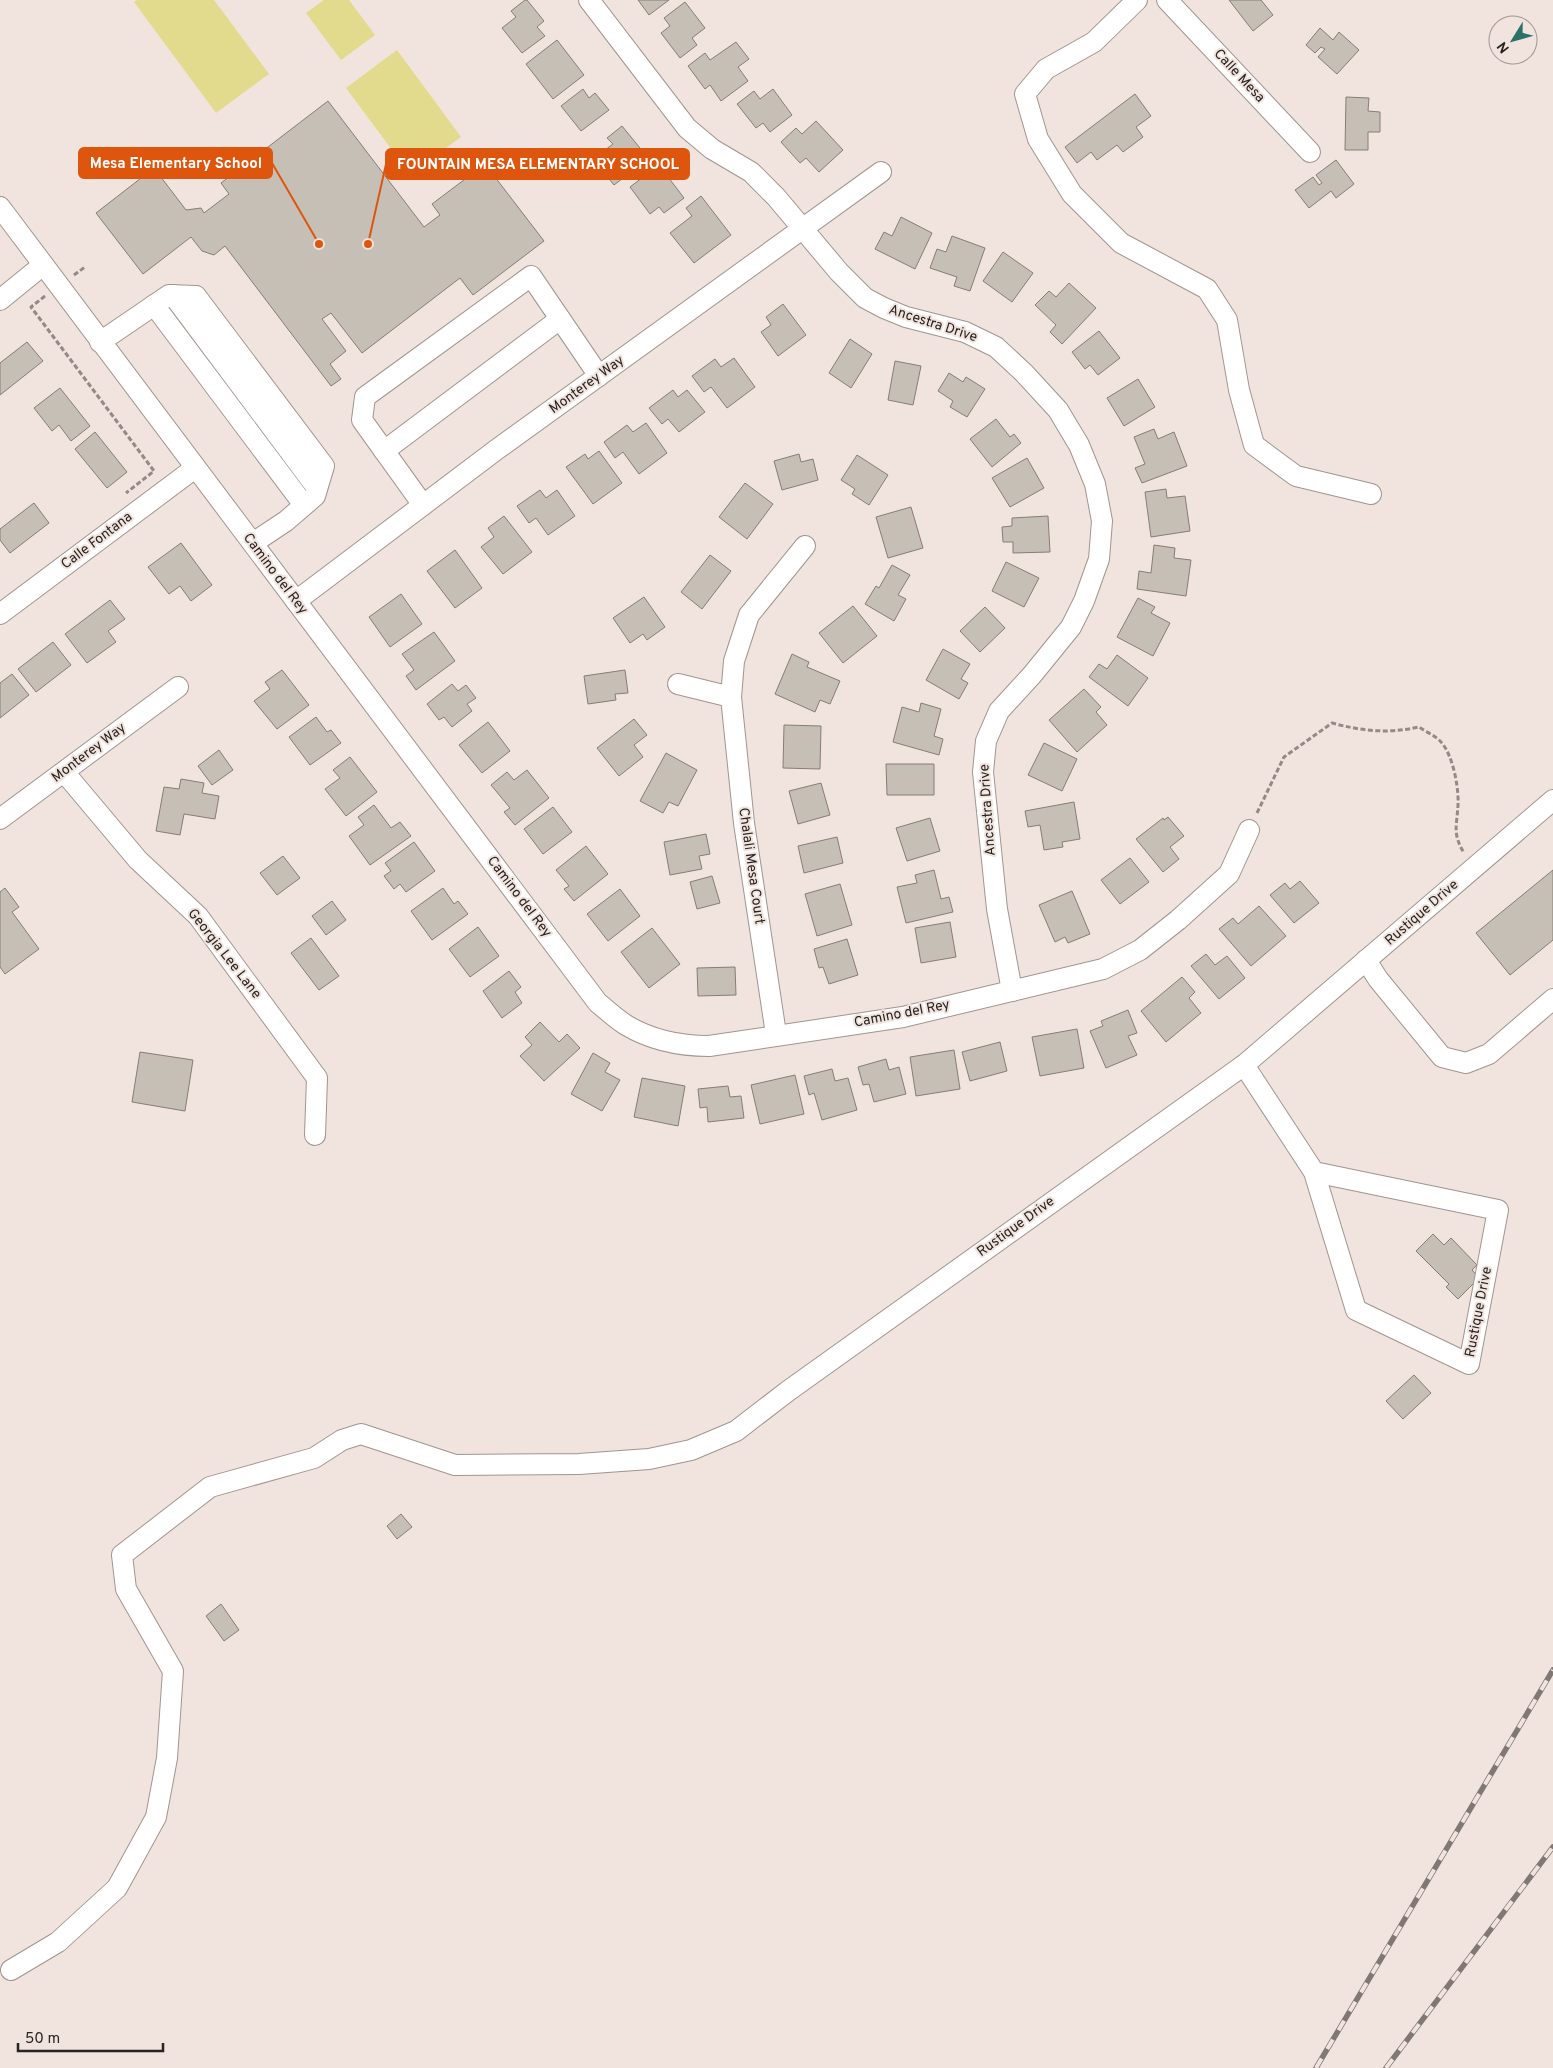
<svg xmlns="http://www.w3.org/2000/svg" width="1553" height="2068" font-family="Overpass,sans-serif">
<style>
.green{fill:#e2da8c}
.building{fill:#c6bfb5;stroke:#857e75}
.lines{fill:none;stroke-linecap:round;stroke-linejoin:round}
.minor-casing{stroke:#a0958f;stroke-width:22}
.path{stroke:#938a86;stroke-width:3;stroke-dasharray:5 2.5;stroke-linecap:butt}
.minor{stroke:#fff;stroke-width:20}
.rail-casing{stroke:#807874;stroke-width:5.5}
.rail{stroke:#f1e4de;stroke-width:4;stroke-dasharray:11;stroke-linecap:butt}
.labels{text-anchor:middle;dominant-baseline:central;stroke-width:4;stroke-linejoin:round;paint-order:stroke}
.street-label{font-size:14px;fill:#272320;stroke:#f1e4de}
.leader{fill:none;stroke:#de560d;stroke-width:2}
.callout-dot{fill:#de560d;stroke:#f1e4de;stroke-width:2}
.callout{fill:#de560d;stroke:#de560d;stroke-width:2}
.callout-label{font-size:15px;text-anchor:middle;font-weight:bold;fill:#fff}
</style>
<rect width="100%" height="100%" fill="#f1e4de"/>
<g class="green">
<polygon points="137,0 214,0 269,74 216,113 134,2"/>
<polygon points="324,0 349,0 375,35 341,60 306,13"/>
<polygon points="397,50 461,137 410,174 346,88"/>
</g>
<g class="building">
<polygon points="525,0 527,0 544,21 537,27 545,36 522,53 502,28 516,17 511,11"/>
<polygon points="638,0 669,0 649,15"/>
<polygon points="1229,0 1261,0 1273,15 1253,31"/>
<polygon points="685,2 705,28 692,38 697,45 680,58 661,33 670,26 664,18"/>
<polygon points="1320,28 1333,40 1339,32 1359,50 1337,74 1318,57 1325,49 1321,47 1315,53 1306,45"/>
<polygon points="557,40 584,75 553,99 526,64"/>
<polygon points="736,42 749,59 738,67 748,81 721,101 710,85 705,89 688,66 705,53 710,60"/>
<polygon points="583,89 589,98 595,93 609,110 581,131 561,106"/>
<polygon points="773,89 792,115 770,132 763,123 756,128 737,104 754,91 760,99"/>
<polygon points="1135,94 1151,116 1136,127 1143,137 1123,152 1117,145 1097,160 1091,152 1077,163 1065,147"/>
<polygon points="1346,97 1369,98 1368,111 1380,112 1380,132 1368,132 1368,150 1345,150"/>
<polygon points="328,101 424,227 440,215 432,204 485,164 544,241 473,295 460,278 362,353 331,313 322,319 346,351 330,364 341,379 331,386 225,246 214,255 202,251 191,237 143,274 96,213 154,168 186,210 201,208 204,213 229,194 221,183"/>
<polygon points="816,121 843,150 819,172 806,158 800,163 781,142 796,128 802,134"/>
<polygon points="622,126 640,148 627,158 635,169 614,185 593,159 613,144 607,138"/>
<polygon points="1336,160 1354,184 1336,198 1331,191 1309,208 1295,190 1313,177 1319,185 1322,183 1316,175"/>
<polygon points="659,165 684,198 664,213 659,207 650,214 630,187"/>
<polygon points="701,196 731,235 694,263 670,233 692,216 686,208"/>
<polygon points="901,217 932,233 915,269 875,249 884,232 892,236"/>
<polygon points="952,236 985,248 970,291 954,286 957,277 930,268 937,249 946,252"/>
<polygon points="1003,252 1033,273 1012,302 983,281"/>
<polygon points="1069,283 1096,308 1062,344 1050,332 1056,325 1035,305 1049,291 1056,297"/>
<polygon points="783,304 806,335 778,356 761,332 771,325 766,317"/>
<polygon points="1099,331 1120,358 1098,375 1090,365 1085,369 1072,352"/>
<polygon points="850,339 872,354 851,388 829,373"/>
<polygon points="27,342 43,361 0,395 0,363"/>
<polygon points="734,358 755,387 727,408 711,387 704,392 692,376 715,359 721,367"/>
<polygon points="895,361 921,366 913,405 888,400"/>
<polygon points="949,373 963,382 966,377 985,389 967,417 950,407 953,401 938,391"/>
<polygon points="1138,379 1155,407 1124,426 1107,398"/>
<polygon points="60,388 90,426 71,441 59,425 52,431 34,408"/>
<polygon points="673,390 678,397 687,390 705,412 679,432 668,419 662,424 649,408"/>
<polygon points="996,419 1010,437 1014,434 1021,443 992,467 970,439"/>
<polygon points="646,423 667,453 639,474 623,452 615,458 604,442 627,425 633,432"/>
<polygon points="1154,429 1158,439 1174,432 1187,466 1142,483 1135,468 1145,464 1134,437"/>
<polygon points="95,432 127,472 107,488 75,449"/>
<polygon points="599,451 622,483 593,504 566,467 585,454 588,459"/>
<polygon points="799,454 801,462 813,459 818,480 782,490 774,461"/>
<polygon points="857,455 888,475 869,505 852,494 855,489 841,480"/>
<polygon points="1027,458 1044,488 1010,507 992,478"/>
<polygon points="745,483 773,504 747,539 719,517"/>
<polygon points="1166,489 1167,498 1185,496 1190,531 1151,537 1145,492"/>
<polygon points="540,490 546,498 557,490 575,516 548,535 536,518 529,523 517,506"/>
<polygon points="34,503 49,523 10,553 0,540 0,529"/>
<polygon points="911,507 923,548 888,558 876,517"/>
<polygon points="504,516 532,552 503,574 481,547 494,537 488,528"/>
<polygon points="1048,516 1050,552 1013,553 1013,542 1003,542 1002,527 1012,526 1012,518"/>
<polygon points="181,543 212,585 191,601 180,586 169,594 148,567"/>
<polygon points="1154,545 1175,548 1174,558 1191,560 1186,596 1137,589 1139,571 1151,573"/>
<polygon points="455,550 482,588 455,608 427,571"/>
<polygon points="710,555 731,571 702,609 681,592"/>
<polygon points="1006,562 1039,578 1024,607 992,591"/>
<polygon points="892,565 910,575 898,595 906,599 894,621 865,604 876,586 879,588"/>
<polygon points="401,594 422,624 390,647 369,617"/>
<polygon points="644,597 665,627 647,640 643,634 630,643 613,618"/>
<polygon points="1138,598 1155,607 1151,613 1170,623 1153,656 1117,637"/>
<polygon points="110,600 125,619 108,631 116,642 87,663 65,634"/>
<polygon points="853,606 877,636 843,663 819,633"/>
<polygon points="985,607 1005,628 980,652 960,631"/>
<polygon points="434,632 455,661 416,690 406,676 414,670 402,654"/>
<polygon points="53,642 71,665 36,692 18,669"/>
<polygon points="943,649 970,664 961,679 968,683 959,699 926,680"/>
<polygon points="792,654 809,662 807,667 840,681 830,704 820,700 815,712 775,694"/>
<polygon points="1117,655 1148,678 1128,706 1089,677 1099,664 1107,669"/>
<polygon points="282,670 309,705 277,729 254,701 270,689 265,682"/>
<polygon points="625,670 628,693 615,694 616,700 588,704 584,676"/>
<polygon points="12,674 29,695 0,718 0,683"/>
<polygon points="452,684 458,691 466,685 476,698 467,704 472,711 452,727 444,717 439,720 427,704"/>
<polygon points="1084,689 1101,707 1096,712 1107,725 1077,752 1049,720"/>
<polygon points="921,703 941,709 934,736 943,739 939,755 893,742 902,707 919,712"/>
<polygon points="316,717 327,732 331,730 341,743 310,765 289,737"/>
<polygon points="634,719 647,735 634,745 643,757 619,776 597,748"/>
<polygon points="488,722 510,751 482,773 459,745"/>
<polygon points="784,725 821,726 820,769 783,768"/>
<polygon points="1044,743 1077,759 1062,791 1028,775"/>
<polygon points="219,750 233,770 212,785 198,766"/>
<polygon points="666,753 697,770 678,806 669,802 663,813 640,801"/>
<polygon points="350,757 377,792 346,816 325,789 340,778 333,770"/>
<polygon points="886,764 934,764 934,795 887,795"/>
<polygon points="527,770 549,798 515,825 504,812 510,808 491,785 507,772 514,780"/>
<polygon points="181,779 204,783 202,793 219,796 215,819 184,814 180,835 156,831 164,787 179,789"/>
<polygon points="821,783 830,815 798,824 789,791"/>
<polygon points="1074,802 1080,839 1062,842 1063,847 1044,850 1040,825 1028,827 1025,811"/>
<polygon points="374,805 391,828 400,822 411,836 370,865 349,836 364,825 358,817"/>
<polygon points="553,807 572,832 543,854 524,829"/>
<polygon points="1168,817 1184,836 1170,847 1179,859 1163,872 1136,839 1163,818 1164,820"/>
<polygon points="930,818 940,851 907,861 896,828"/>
<polygon points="706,834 710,854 699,856 702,869 670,875 664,842"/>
<polygon points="837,837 843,863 804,873 798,846"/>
<polygon points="414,842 435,871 406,892 400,884 394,889 384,876 391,871 385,863"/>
<polygon points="586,846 608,874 574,901 564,889 569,886 556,870"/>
<polygon points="283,856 300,878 277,895 260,873"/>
<polygon points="1130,858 1149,882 1120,904 1101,880"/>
<polygon points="934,870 941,899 949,897 953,912 906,923 897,887 917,883 915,875"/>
<polygon points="1553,870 1553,940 1510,975 1476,933"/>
<polygon points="712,876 720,903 697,909 690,882"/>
<polygon points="1300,881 1319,903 1294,923 1270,895 1285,883 1290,889"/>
<polygon points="840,884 852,925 817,936 805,894"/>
<polygon points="5,888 19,907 12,912 39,949 5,974 0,967 0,892"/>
<polygon points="443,888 454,904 458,901 468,914 432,940 411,911"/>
<polygon points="620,889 640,916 608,941 587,914"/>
<polygon points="1072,891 1090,934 1068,943 1065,937 1055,942 1039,905"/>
<polygon points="332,901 346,920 326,935 312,916"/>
<polygon points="1259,906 1286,936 1251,966 1219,929 1233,918 1238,924"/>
<polygon points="950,922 956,957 921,963 915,928"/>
<polygon points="478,927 499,956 470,977 449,949"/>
<polygon points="652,928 680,964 649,988 621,952"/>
<polygon points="311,938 339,976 319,990 291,953"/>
<polygon points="847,939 858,975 829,984 823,967 819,968 814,949"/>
<polygon points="1206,954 1215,965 1227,956 1245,978 1219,999 1191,966"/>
<polygon points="735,967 736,995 698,996 697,968"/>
<polygon points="509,971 521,987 515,992 522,1003 502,1018 483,991"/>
<polygon points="1182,977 1195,992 1189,998 1201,1013 1166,1042 1141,1011"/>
<polygon points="1128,1010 1137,1033 1128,1036 1137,1055 1106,1068 1090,1031 1103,1026 1101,1021"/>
<polygon points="540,1022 559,1042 567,1034 580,1048 544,1081 520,1056 532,1045 525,1037"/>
<polygon points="1077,1029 1084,1068 1040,1076 1032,1037"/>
<polygon points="1000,1042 1007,1071 970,1081 962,1052"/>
<polygon points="954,1050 960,1089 916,1096 910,1057"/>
<polygon points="140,1052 193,1060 185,1111 132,1102"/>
<polygon points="593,1053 610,1063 605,1072 620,1080 602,1111 571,1094"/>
<polygon points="886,1059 889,1070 899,1067 906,1094 874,1102 869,1084 863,1085 858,1067"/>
<polygon points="832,1069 835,1081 848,1078 857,1110 822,1120 814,1093 809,1095 804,1076"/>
<polygon points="795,1075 804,1114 760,1124 751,1085"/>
<polygon points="642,1078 685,1086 678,1126 634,1117"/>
<polygon points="728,1086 730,1097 741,1096 744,1118 708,1122 707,1107 700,1108 698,1089"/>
<polygon points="1433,1234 1444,1245 1451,1238 1477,1265 1472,1270 1479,1278 1458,1299 1446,1287 1449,1284 1416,1251"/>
<polygon points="1414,1375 1431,1393 1403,1419 1386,1401"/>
<polygon points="401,1514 412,1527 397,1539 387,1526"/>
<polygon points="221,1604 239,1630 224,1641 206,1616"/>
</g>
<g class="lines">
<defs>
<g id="minor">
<polyline points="589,0 687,128 712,149 751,172 776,197 839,272 865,298 884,308 906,317 965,332 996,347 1024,373 1058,410 1079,445 1095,484 1102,521 1099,559 1084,601 1071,627 1032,675 999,711 986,741 983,772 997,909 1012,991"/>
<polyline points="1137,0 1094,42 1046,69 1025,94 1038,139 1072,194 1121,243 1207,289 1227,320 1239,390 1254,445 1296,476 1371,494"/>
<polyline points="1167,0 1310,152"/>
<path d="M 0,207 L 598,1003 C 607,1010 616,1019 626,1025 C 651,1040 680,1046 709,1046 L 903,1017 L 1103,969 L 1140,950 L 1178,920 L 1229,874 L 1249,830"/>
<polyline points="173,295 317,488"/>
<polyline points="0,300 43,265"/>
<polyline points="154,305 304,505"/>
<polyline points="100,342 169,295 196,296 324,466 315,496 286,521 253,543"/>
<polyline points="384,451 560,319"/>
<polyline points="423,505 362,420 365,397 531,276 599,376"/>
<polyline points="296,601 496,450 881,172"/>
<polyline points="0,614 195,468"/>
<polyline points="678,684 731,697"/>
<polyline points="64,772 138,860 198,916 317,1078 315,1135"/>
<polyline points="0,819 178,687"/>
<polyline points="1366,960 1378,979 1442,1057 1466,1063 1489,1054 1553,999"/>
<polyline points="776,1034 744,823 731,697 734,661 749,615 805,546"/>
<polyline points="1244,1065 1314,1172 1498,1210 1469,1364 1356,1310 1314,1172"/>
<polyline points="11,1970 58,1942 117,1888 156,1817 167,1758 173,1671 126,1589 122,1555 210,1487 314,1458 342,1440 361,1434 455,1465 579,1464 649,1459 691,1450 736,1431 788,1391 1244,1065 1553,800"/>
</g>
</defs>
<use href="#minor" class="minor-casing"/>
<g class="path">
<polyline points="74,275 85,267"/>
<polyline points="45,296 31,307 154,471 126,493"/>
<path d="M 1257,813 L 1284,757 L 1332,723 C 1362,731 1387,734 1419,727 C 1426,732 1436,736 1441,742 C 1453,755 1459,788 1458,805 C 1457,826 1452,833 1464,853"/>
</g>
<use href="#minor" class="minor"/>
<defs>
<g id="rail">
<polyline points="1316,2068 1553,1670"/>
<polyline points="1386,2068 1553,1847"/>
</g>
</defs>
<use href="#rail" class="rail-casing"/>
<use href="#rail" class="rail"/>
</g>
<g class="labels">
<g class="street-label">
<text transform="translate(1239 76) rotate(47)">Calle Mesa</text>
<text transform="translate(933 324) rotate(18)">Ancestra Drive</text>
<text transform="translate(587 385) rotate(-36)">Monterey Way</text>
<text transform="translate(97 541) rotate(-37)">Calle Fontana</text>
<text transform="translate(275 574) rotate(53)">Camino del Rey</text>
<text transform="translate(89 753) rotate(-37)">Monterey Way</text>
<text transform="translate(988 810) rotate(-94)">Ancestra Drive</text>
<text transform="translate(751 866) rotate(82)">Chalali Mesa Court</text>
<text transform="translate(519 897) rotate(53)">Camino del Rey</text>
<text transform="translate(1422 913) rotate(-41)">Rustique Drive</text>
<text transform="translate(224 954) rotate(52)">Georgia Lee Lane</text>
<text transform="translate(902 1014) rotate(-11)">Camino del Rey</text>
<text transform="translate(1016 1227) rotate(-36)">Rustique Drive</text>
<text transform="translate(1479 1312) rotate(-79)">Rustique Drive</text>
</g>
</g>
<path class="leader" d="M319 244L272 163M368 244L386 164"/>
<g class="callout-dot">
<circle cx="319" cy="244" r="5"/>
<circle cx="368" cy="244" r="5"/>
</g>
<g class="callout">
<rect x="79" y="148" width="193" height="30" rx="5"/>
<rect x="386" y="149" width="303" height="30" rx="5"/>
</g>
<g class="callout-label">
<text x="176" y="168">Mesa Elementary School</text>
<text x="538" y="169">FOUNTAIN MESA ELEMENTARY SCHOOL</text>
</g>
<g transform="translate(1513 40) rotate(233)"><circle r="24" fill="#f1e4de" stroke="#a09792"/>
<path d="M0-4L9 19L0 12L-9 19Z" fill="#2b726a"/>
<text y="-8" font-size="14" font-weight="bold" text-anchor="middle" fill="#272320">N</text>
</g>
<path d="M18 2043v8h145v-8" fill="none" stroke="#272320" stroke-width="2.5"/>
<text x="25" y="2043" font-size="15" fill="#272320" stroke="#f1e4de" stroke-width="4" paint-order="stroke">50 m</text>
</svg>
